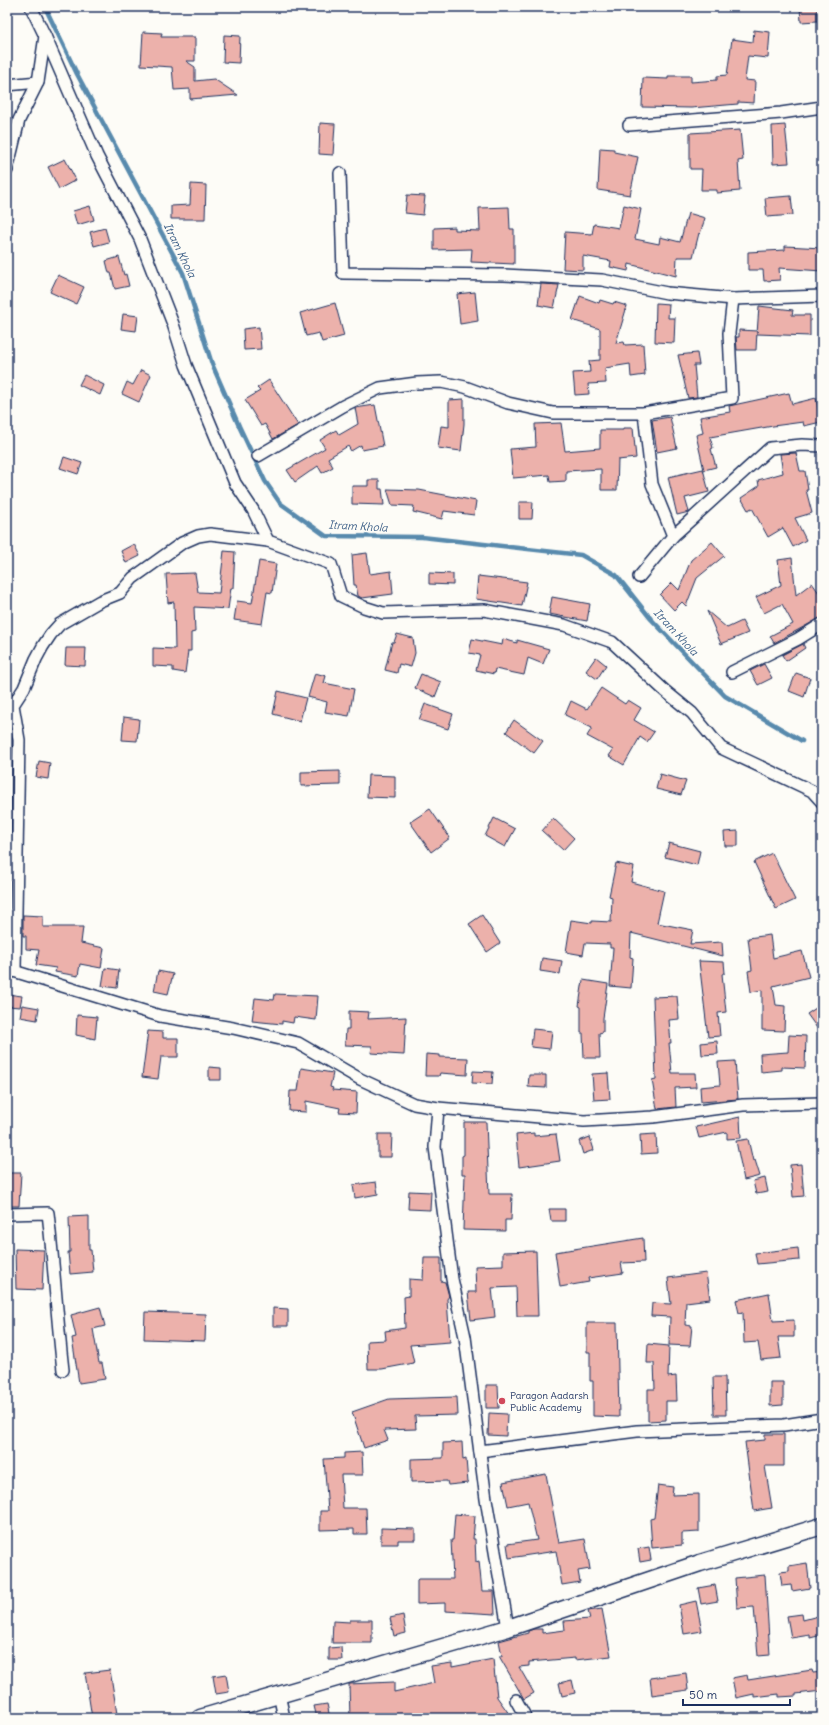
<svg xmlns="http://www.w3.org/2000/svg" width="829" height="1725" font-family="Delius,sans-serif">
<style>
.lines{fill:none;stroke-linecap:round;stroke-linejoin:round}
.stream{stroke:#588aad;stroke-width:4.5}
.building{fill:#ecb1ab;stroke:#1b2f5e}
.street-casing{stroke:#1b2f5e;stroke-width:14}
.secondary-casing{stroke:#1b2f5e;stroke-width:19}
.street{stroke:#fdfcf7;stroke-width:11}
.secondary{stroke:#fdfcf7;stroke-width:16}
.poi-dot{fill:#d1495b;stroke:#fdfcf7;stroke-width:1.5}
.labels{text-anchor:middle;dominant-baseline:central;stroke-width:3;stroke-linejoin:round;paint-order:stroke}
.poi-label{font-size:10px;fill:#1b2f5e;stroke:#fdfcf7;text-anchor:start}
.water-label{font-size:11px;font-style:italic;fill:#3a5d86;stroke:#fdfcf7}
</style>
<rect width="100%" height="100%" fill="#fdfcf7"/>
<filter id="ink" filterUnits="userSpaceOnUse"><feTurbulence type="fractalNoise" baseFrequency=".025" numOctaves="2"/><feDisplacementMap in="SourceGraphic" scale="8" xChannelSelector="R" yChannelSelector="G"/><feConvolveMatrix kernelMatrix="1 2 1 2 8 2 1 2 1" color-interpolation-filters="sRGB"/></filter>
<g filter="url(#ink)">
<g class="lines">
<polyline class="stream" points="45,7 77,74 183,273 212,364 239,426 265,481 280,503 326,536 422,537 581,555 616,575 651,619 725,696 802,741"/>
</g>
<g class="building">
<polygon points="800,7 817,7 817,21 801,22"/>
<polygon points="754,30 770,32 768,58 748,56 745,80 755,81 754,103 738,102 738,104 691,108 642,107 643,78 668,79 668,76 691,76 691,82 717,80 717,76 727,75 732,39 753,42"/>
<polygon points="143,32 162,33 161,37 195,37 195,61 186,61 195,67 195,81 214,79 238,95 190,99 190,89 174,90 172,67 141,65"/>
<polygon points="224,35 240,36 239,63 223,62"/>
<polygon points="320,123 335,124 333,155 319,154"/>
<polygon points="785,125 789,163 773,164 772,126"/>
<polygon points="740,130 743,160 738,161 740,191 717,193 717,190 701,190 702,169 690,169 690,133"/>
<polygon points="600,148 614,149 614,152 638,157 630,195 598,190"/>
<polygon points="65,159 76,180 59,189 48,167"/>
<polygon points="191,184 206,185 205,219 171,219 171,206 190,205"/>
<polygon points="407,195 425,196 423,215 405,213"/>
<polygon points="791,196 793,215 767,217 765,198"/>
<polygon points="624,205 641,209 635,239 659,244 660,237 680,242 688,213 705,218 700,234 699,233 693,257 677,257 676,276 629,264 628,271 610,267 611,261 583,256 583,270 563,269 565,232 592,234 594,224 619,228"/>
<polygon points="90,206 94,220 77,225 73,211"/>
<polygon points="509,207 510,229 514,229 514,264 471,262 472,249 434,250 434,228 455,227 455,230 480,231 479,208"/>
<polygon points="105,228 109,242 94,246 90,232"/>
<polygon points="785,246 822,248 822,271 779,268 780,280 764,281 763,270 748,270 748,252 785,250"/>
<polygon points="119,257 124,275 126,274 129,286 115,289 111,273 109,273 106,261"/>
<polygon points="58,275 84,287 76,304 50,292"/>
<polygon points="541,284 559,285 554,308 538,305"/>
<polygon points="475,292 478,321 460,324 457,294"/>
<polygon points="580,296 599,303 600,300 613,304 614,302 627,306 616,343 624,342 625,345 643,344 645,375 631,377 630,364 605,368 606,383 588,384 589,394 575,395 573,373 590,372 589,361 600,360 600,329 572,320"/>
<polygon points="335,303 344,336 322,342 319,333 306,336 300,313"/>
<polygon points="656,303 669,304 668,318 675,318 674,343 655,342"/>
<polygon points="759,306 793,310 792,315 810,315 810,336 757,334"/>
<polygon points="123,314 138,316 136,331 121,329"/>
<polygon points="259,327 261,349 244,350 243,329"/>
<polygon points="739,330 757,331 756,350 737,350 736,337 739,337"/>
<polygon points="697,353 699,365 694,365 697,397 688,398 678,355"/>
<polygon points="141,370 151,375 139,402 122,394 127,382 133,385"/>
<polygon points="84,375 104,385 100,395 79,385"/>
<polygon points="269,380 298,425 273,439 265,424 261,426 245,400 260,391 257,388"/>
<polygon points="789,393 792,404 816,398 821,422 804,426 803,422 773,426 710,437 713,448 711,449 716,467 704,470 696,435 703,433 700,417 730,412 729,406"/>
<polygon points="464,399 464,424 461,451 438,448 441,426 449,427 449,400"/>
<polygon points="375,405 383,446 362,450 361,445 351,451 348,446 328,458 333,467 322,473 318,466 295,482 287,470 325,448 320,440 336,430 339,435 358,424 355,408"/>
<polygon points="670,417 677,448 657,452 652,420"/>
<polygon points="561,423 565,451 600,448 600,430 623,430 623,428 633,428 636,458 618,460 617,490 601,490 601,469 566,471 566,481 550,482 549,475 513,478 510,449 536,447 535,424"/>
<polygon points="796,453 800,471 805,471 808,490 806,490 812,513 795,518 806,540 793,547 783,528 768,537 752,508 748,510 741,498 759,486 758,480 783,473 780,454"/>
<polygon points="64,457 82,463 78,474 60,468"/>
<polygon points="703,469 709,492 685,498 689,512 677,515 668,477"/>
<polygon points="368,480 379,480 379,489 382,489 384,505 352,504 352,486 368,486"/>
<polygon points="387,489 419,490 476,501 474,515 444,511 442,519 413,512 414,506 392,505"/>
<polygon points="519,502 533,502 532,519 519,519"/>
<polygon points="712,542 724,556 697,578 686,606 682,602 674,610 660,595 672,583 679,590 691,560"/>
<polygon points="134,544 140,556 126,563 121,551"/>
<polygon points="224,551 235,552 233,588 231,588 228,609 194,607 195,632 191,633 191,651 188,651 185,673 173,671 173,667 153,666 153,648 175,649 174,602 168,603 166,574 195,573 198,592 219,593"/>
<polygon points="367,553 370,574 391,571 393,594 362,598 358,596 356,585 354,585 352,555"/>
<polygon points="792,558 796,595 812,583 822,597 822,617 774,643 770,636 793,624 782,604 764,613 756,597 781,585 778,560"/>
<polygon points="259,561 276,564 272,593 267,592 262,624 234,620 237,601 252,603"/>
<polygon points="429,573 453,574 453,585 429,584"/>
<polygon points="478,576 527,582 522,606 476,599"/>
<polygon points="552,597 590,604 587,621 549,614"/>
<polygon points="707,611 727,628 742,621 748,633 721,644"/>
<polygon points="397,634 413,638 415,653 411,667 399,664 397,673 385,670 392,642 394,642"/>
<polygon points="472,639 502,645 503,639 517,643 517,640 549,649 543,664 528,658 524,675 495,669 494,674 476,670 480,655 469,653"/>
<polygon points="803,644 805,648 786,661 782,655"/>
<polygon points="66,648 86,648 85,666 65,665"/>
<polygon points="596,657 606,665 597,679 586,671"/>
<polygon points="764,664 772,678 758,685 750,671"/>
<polygon points="315,673 326,676 324,683 354,689 349,716 325,712 327,702 308,697"/>
<polygon points="796,673 810,678 804,697 789,691"/>
<polygon points="421,674 441,682 435,697 415,688"/>
<polygon points="601,688 625,704 628,700 641,708 634,720 654,732 647,742 640,737 624,765 609,756 613,750 587,736 592,728 565,715 571,701 587,709"/>
<polygon points="278,691 306,698 300,721 273,714"/>
<polygon points="425,704 453,714 448,729 419,720"/>
<polygon points="124,717 139,719 137,741 122,740"/>
<polygon points="514,720 543,741 534,753 506,732"/>
<polygon points="39,761 50,763 48,779 36,777"/>
<polygon points="340,771 340,785 301,786 301,772"/>
<polygon points="660,774 686,781 681,795 656,789"/>
<polygon points="368,775 395,776 395,798 367,797"/>
<polygon points="430,809 450,838 431,852 410,822"/>
<polygon points="494,818 515,829 505,847 485,836"/>
<polygon points="553,818 574,838 563,850 542,831"/>
<polygon points="738,831 738,846 725,846 724,832"/>
<polygon points="669,843 700,851 697,865 665,857"/>
<polygon points="772,853 795,900 776,909 754,862"/>
<polygon points="616,863 634,867 631,882 664,891 657,923 693,930 690,944 722,942 723,956 631,933 630,957 633,958 631,988 610,986 613,948 610,948 610,944 585,943 583,955 566,952 571,920 592,923 592,921 611,922 612,897 609,896"/>
<polygon points="23,915 43,916 43,927 83,927 81,943 104,948 101,968 80,964 78,976 55,972 56,968 36,965 39,950 26,949 26,936 23,936"/>
<polygon points="482,915 500,943 487,952 469,924"/>
<polygon points="770,935 773,958 802,951 809,977 773,986 776,1005 785,1006 784,1031 762,1030 762,990 751,992 748,971 752,970 748,938"/>
<polygon points="542,958 562,961 560,974 540,971"/>
<polygon points="699,961 724,962 725,973 722,974 726,1012 718,1013 720,1036 708,1037"/>
<polygon points="105,968 119,970 117,988 102,986"/>
<polygon points="158,971 173,974 168,994 154,991"/>
<polygon points="583,980 608,984 603,1018 603,1032 599,1033 600,1058 584,1058 583,1033 581,1033 581,1007 579,1006"/>
<polygon points="7,994 22,996 20,1007 7,1006"/>
<polygon points="275,994 318,996 316,1020 294,1017 293,1023 282,1021 282,1024 252,1021 255,998 274,1000"/>
<polygon points="677,996 679,1019 669,1020 671,1043 669,1043 672,1073 695,1073 696,1087 675,1088 676,1107 657,1109 652,1080 656,1079 653,997"/>
<polygon points="822,1004 822,1035 807,1014"/>
<polygon points="22,1005 39,1008 37,1020 20,1017"/>
<polygon points="349,1011 369,1012 368,1019 406,1017 404,1055 371,1053 372,1046 345,1045 346,1029 349,1029"/>
<polygon points="77,1015 97,1017 95,1039 76,1035"/>
<polygon points="533,1029 552,1031 550,1049 531,1047"/>
<polygon points="148,1031 163,1032 163,1038 178,1038 178,1057 161,1057 158,1079 142,1077"/>
<polygon points="789,1035 806,1036 805,1068 782,1067 782,1070 761,1072 760,1054 788,1052"/>
<polygon points="717,1041 718,1054 702,1055 701,1043"/>
<polygon points="426,1054 440,1055 440,1057 468,1058 467,1075 440,1073 439,1076 425,1076"/>
<polygon points="735,1061 738,1099 701,1102 700,1087 720,1085 718,1062"/>
<polygon points="209,1067 221,1068 221,1080 209,1080"/>
<polygon points="301,1068 333,1073 330,1087 333,1088 332,1090 357,1092 356,1113 339,1112 340,1108 306,1101 306,1112 289,1111 290,1091 298,1091"/>
<polygon points="473,1071 493,1072 492,1084 472,1083"/>
<polygon points="608,1073 610,1099 594,1100 592,1074"/>
<polygon points="529,1075 546,1075 546,1088 528,1087"/>
<polygon points="740,1117 741,1138 727,1139 727,1132 699,1138 696,1127"/>
<polygon points="464,1122 486,1122 489,1194 512,1194 511,1220 505,1220 505,1231 463,1230 465,1174 462,1174 462,1156 464,1155"/>
<polygon points="534,1133 534,1136 556,1134 560,1161 519,1167 516,1135"/>
<polygon points="378,1134 392,1134 391,1157 378,1157"/>
<polygon points="656,1134 657,1153 641,1154 640,1135"/>
<polygon points="590,1137 594,1150 583,1154 579,1141"/>
<polygon points="748,1139 753,1161 755,1160 760,1176 744,1180 736,1141"/>
<polygon points="801,1164 804,1196 793,1197 790,1165"/>
<polygon points="7,1173 21,1173 19,1206 7,1206"/>
<polygon points="765,1178 768,1192 756,1194 753,1181"/>
<polygon points="376,1182 378,1194 355,1198 353,1185"/>
<polygon points="409,1191 431,1192 430,1210 408,1209"/>
<polygon points="549,1209 565,1209 565,1221 551,1221"/>
<polygon points="89,1216 89,1250 91,1250 93,1272 70,1274 68,1252 70,1252 69,1217"/>
<polygon points="643,1238 644,1262 621,1263 623,1273 588,1278 589,1282 560,1287 555,1252"/>
<polygon points="798,1248 799,1260 757,1264 755,1253"/>
<polygon points="15,1249 44,1250 42,1290 16,1289"/>
<polygon points="536,1251 538,1316 517,1316 516,1287 492,1288 495,1317 471,1320 468,1292 476,1292 475,1266 503,1265 503,1252"/>
<polygon points="424,1258 441,1258 441,1281 445,1282 449,1296 447,1299 450,1342 410,1345 414,1363 382,1369 368,1369 367,1341 386,1340 385,1331 405,1328 404,1297 409,1296 409,1279 423,1280"/>
<polygon points="706,1273 710,1299 686,1302 685,1325 692,1326 690,1346 669,1345 670,1317 651,1316 652,1303 671,1304 668,1278"/>
<polygon points="769,1293 773,1321 794,1320 794,1337 778,1337 781,1358 761,1360 758,1342 744,1343 743,1312 739,1313 736,1300"/>
<polygon points="100,1307 105,1326 93,1329 99,1363 102,1363 105,1379 79,1383 72,1338 76,1337 71,1315"/>
<polygon points="273,1308 288,1309 288,1326 273,1326"/>
<polygon points="145,1312 206,1314 205,1341 144,1339"/>
<polygon points="587,1323 617,1323 619,1417 593,1416 593,1381 590,1381 590,1352 587,1352"/>
<polygon points="648,1344 669,1346 668,1377 676,1376 677,1401 666,1401 666,1420 648,1421 648,1389 655,1389 654,1363 647,1363"/>
<polygon points="713,1377 725,1377 726,1415 714,1415"/>
<polygon points="770,1382 783,1382 783,1405 770,1406"/>
<polygon points="486,1385 498,1385 499,1408 486,1408"/>
<polygon points="457,1397 458,1415 415,1416 416,1429 384,1430 388,1440 364,1448 352,1412 389,1399"/>
<polygon points="489,1413 507,1414 506,1436 488,1435"/>
<polygon points="765,1434 784,1434 784,1466 765,1466 772,1508 754,1511 745,1442 765,1440"/>
<polygon points="462,1442 463,1460 466,1459 468,1483 448,1485 447,1481 411,1482 411,1459 443,1458 443,1443"/>
<polygon points="362,1452 363,1475 341,1475 343,1508 366,1508 367,1534 354,1534 354,1529 320,1530 320,1511 328,1511 324,1459 344,1458 344,1453"/>
<polygon points="546,1474 559,1543 585,1539 590,1569 578,1571 580,1582 562,1585 556,1551 509,1558 507,1544 537,1540 528,1502 508,1506 503,1482"/>
<polygon points="658,1485 673,1487 672,1495 699,1494 699,1532 682,1533 682,1545 652,1548 650,1519 654,1518"/>
<polygon points="455,1514 475,1516 473,1539 475,1539 476,1562 479,1561 482,1591 494,1591 495,1614 445,1611 445,1603 417,1604 417,1580 418,1579 453,1579 451,1540 453,1540"/>
<polygon points="381,1528 415,1529 415,1540 398,1540 398,1544 381,1544"/>
<polygon points="649,1547 651,1560 640,1562 638,1549"/>
<polygon points="807,1563 810,1588 792,1591 791,1585 782,1586 780,1572 789,1571 789,1566"/>
<polygon points="765,1575 770,1655 758,1656 754,1607 737,1608 735,1578"/>
<polygon points="715,1585 718,1601 701,1604 698,1588"/>
<polygon points="696,1601 702,1631 684,1634 679,1605"/>
<polygon points="602,1609 611,1656 575,1660 575,1658 529,1662 529,1666 519,1667 534,1693 524,1699 499,1656 502,1656 499,1641 528,1633 528,1631 534,1629 542,1629 542,1633 565,1630 564,1621 590,1619 588,1611"/>
<polygon points="802,1614 803,1620 818,1616 822,1635 810,1638 810,1635 791,1638 787,1616"/>
<polygon points="403,1615 406,1633 394,1636 390,1618"/>
<polygon points="350,1620 372,1620 372,1643 332,1643 333,1621 350,1622"/>
<polygon points="341,1647 342,1660 329,1660 329,1648"/>
<polygon points="493,1659 497,1697 512,1718 350,1718 349,1684 394,1682 394,1692 434,1683 431,1666 452,1663 452,1667"/>
<polygon points="110,1670 117,1714 92,1718 85,1673"/>
<polygon points="812,1670 813,1673 822,1672 822,1691 796,1694 796,1696 779,1697 779,1694 754,1697 754,1694 736,1698 732,1678 747,1675 748,1680"/>
<polygon points="686,1673 688,1690 652,1695 650,1678"/>
<polygon points="226,1674 229,1692 216,1694 213,1676"/>
<polygon points="572,1680 575,1693 562,1696 559,1683"/>
<polygon points="327,1704 330,1718 317,1718 314,1706"/>
</g>
<g class="lines">
<defs>
<g id="street">
<polyline points="31,7 45,36 97,156 140,239 173,324 186,365 235,483 253,510 268,541 331,564 341,596 364,607 383,613 484,610 564,625 612,642 665,691 692,713 721,748 812,791 822,802"/>
<polyline points="7,85 38,82 45,36"/>
<polyline points="629,125 781,113 822,107"/>
<polyline points="7,170 19,120 38,82"/>
<polyline points="340,173 343,273 504,275 602,280 667,293 733,299 822,296"/>
<polyline points="644,413 652,484 673,536"/>
<polyline points="258,456 343,406 380,388 417,383 441,382 465,387 508,403 553,413 644,413 732,398 729,333 733,299"/>
<polyline points="639,577 673,536 770,448 802,445 822,446"/>
<polyline points="732,672 798,639 822,624"/>
<polyline points="7,969 160,1016 233,1028 298,1043 360,1079 414,1104 438,1108 584,1121 653,1117 743,1105 822,1103"/>
<polyline points="15,970 19,740 13,705 24,688 36,659 43,646 51,634 60,624 100,601 120,593 133,578 182,543 198,536 210,534 268,541"/>
<polyline points="438,1108 435,1147 452,1279 465,1337 486,1499 508,1628"/>
<path d="M 7,1214 L 48,1213 C 54,1266 57,1318 63,1370"/>
<polyline points="480,1451 637,1431 784,1425 822,1419"/>
<polyline points="279,1694 284,1718"/>
<polyline points="516,1700 526,1718"/>
</g>
<polyline id="secondary" points="200,1718 508,1628 700,1563 822,1526"/>
</defs>
<use href="#street" class="street-casing"/>
<use href="#secondary" class="secondary-casing"/>
<use href="#street" class="street"/>
<use href="#secondary" class="secondary"/>
</g>
</g>
<circle class="poi-dot" cx="502" cy="1401" r="4"/>
<g class="labels">
<g class="poi-label">
<text x="510" y="1395">Paragon Aadarsh<tspan x="510" dy="12">Public Academy</tspan></text>
</g>
<g class="water-label">
<text transform="translate(180 250) rotate(64)">Itram Khola</text>
<text transform="translate(358 526) rotate(3)">Itram Khola</text>
<text transform="translate(676 632) rotate(47)">Itram Khola</text>
</g>
</g>
<rect width="829" height="1725" fill="none" stroke="#fdfcf7" stroke-width="24"/>
<rect x="12" y="12" width="805" height="1701" fill="none" stroke="#1b2f5e" stroke-width="1.5" filter="url(#ink)"/>
<path d="M683 1699v6h107v-6" fill="none" stroke="#1b2f5e" stroke-width="2"/>
<text x="689" y="1699" font-size="12" fill="#1b2f5e" stroke="#fdfcf7" stroke-width="3" paint-order="stroke">50 m</text>
</svg>
